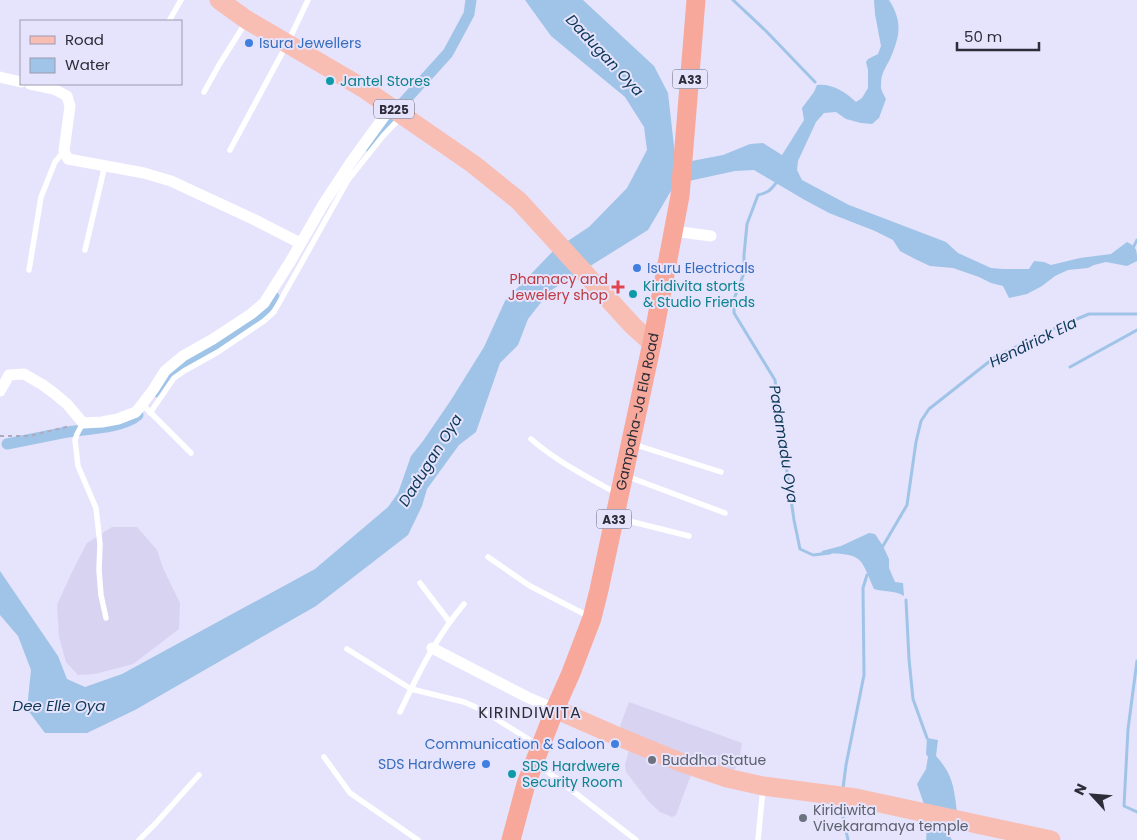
<svg xmlns="http://www.w3.org/2000/svg" width="1137" height="840" font-family="Poppins,sans-serif">
<style>
.built{fill:#d8d3f1}
.water{fill:#a0c4e7}
.lines{fill:none;stroke-linecap:round;stroke-linejoin:round}
.stream{stroke:#a0c4e7;stroke-width:3}
.canal{stroke:#a0c4e7;stroke-width:11}
.path{stroke:#adaabf;stroke-width:2;stroke-dasharray:4 4;stroke-linecap:butt}
.service{stroke:#fff;stroke-width:5.5}
.minor{stroke:#fff;stroke-width:11}
.primary{stroke:#f9beb3;stroke-width:19}
.trunk{stroke:#f7a89a;stroke-width:19}
.shop-dot{fill:#3f7fe0;stroke:#e6e3fc;stroke-width:2}
.culture-dot{fill:#0f9aa8;stroke:#e6e3fc;stroke-width:2}
.health-dot{fill:#e0444e;stroke:#e6e3fc;stroke-width:2}
.worship-dot{fill:#6b7280;stroke:#e6e3fc;stroke-width:2}
.labels{text-anchor:middle;dominant-baseline:central;stroke-width:4;stroke-linejoin:round;paint-order:stroke}
.shield{fill:#e6e3fc;stroke:#656373;stroke-width:1}
.shield-label{font-size:12px;font-weight:bold;fill:#2e2c38}
.shop-label{font-size:14px;fill:#366cbe;stroke:#e6e3fc;text-anchor:start}
.culture-label{font-size:14px;fill:#0d838f;stroke:#e6e3fc;text-anchor:start}
.health-label{font-size:14px;fill:#be3a42;stroke:#e6e3fc;text-anchor:end}
.street-label{font-size:14px;fill:#2e2c38;stroke:#e6e3fc}
.worship-label{font-size:14px;fill:#5b616d;stroke:#e6e3fc;text-anchor:start}
.water-label{font-size:15px;font-style:italic;fill:#0c3757;stroke:#e6e3fc}
.quarter-label{font-size:16px;letter-spacing:1px;fill:#2e2c38;stroke:#e6e3fc}
</style>
<rect width="100%" height="100%" fill="#e6e3fc"/>
<g class="built">
<polygon points="112,527 137,527 157,550 163,568 180,603 179,629 133,664 95,674 78,675 66,662 59,637 57,605 72,572 87,543"/>
<polygon points="629,702 742,743 740,757 735,769 730,773 695,764 676,815 672,817 660,812 649,802 626,772 625,765 632,739 625,736 620,726"/>
</g>
<g class="water">
<path d="M 525,0 L 583,0 L 654,66 L 668,93 L 676,164 L 723,155 L 750,144 L 763,143 L 782,155 L 804,120 L 802,108 L 814,92 L 817,85 C 831,83 846,92 856,102 L 862,98 L 868,88 L 868,70 L 866,62 L 868,59 L 878,54 L 881,46 L 875,14 L 874,0 L 889,0 C 903,22 900,36 890,59 C 885,69 881,73 881,85 C 880,89 884,95 886,99 L 879,118 L 872,124 L 861,123 L 846,119 L 836,112 L 824,113 L 816,122 L 798,161 L 797,170 L 802,180 L 849,205 L 946,242 L 958,253 L 991,268 L 1003,269 L 1029,269 L 1034,261 L 1044,262 L 1051,265 L 1080,258 L 1111,254 L 1127,242 C 1137,247 1137,250 1137,261 L 1127,266 L 1106,262 L 1094,265 L 1088,268 L 1068,270 L 1055,276 L 1042,286 L 1027,294 L 1009,298 L 1003,286 L 991,283 L 979,277 L 953,268 L 930,266 L 915,259 L 900,251 L 893,240 L 875,231 L 829,213 L 803,199 L 754,170 L 735,171 L 675,184 L 648,230 L 550,291 L 528,319 L 518,345 L 500,363 L 476,432 L 459,445 L 427,489 L 422,506 L 408,535 L 316,606 L 135,710 L 87,733 L 45,733 L 27,709 L 31,670 L 18,636 L 0,615 L 0,571 L 58,656 L 67,679 L 85,687 L 122,674 L 315,569 L 388,507 L 398,493 L 411,456 L 423,441 L 451,400 L 484,347 L 505,301 L 554,250 L 589,227 L 627,188 L 647,150 L 644,127 L 625,97 L 551,36 Z"/>
<path d="M 869,533 L 875,534 L 883,546 L 889,559 L 889,568 L 895,582 L 903,583 L 904,596 C 894,590 884,592 874,589 C 870,581 867,571 862,563 C 855,552 833,553 821,554 L 822,551 L 841,546 Z"/>
<path d="M 927,738 L 938,740 L 936,756 C 953,775 954,787 957,812 L 949,810 L 948,833 L 952,840 L 926,840 L 929,806 L 924,804 L 917,784 L 926,769 L 928,757 L 926,754 Z"/>
</g>
<g class="lines">
<g class="stream">
<polyline points="733,0 766,31 815,82"/>
<path d="M 776,183 C 770,191 767,193 758,195 L 747,224 L 744,255 L 744,273 L 734,299 L 734,313 L 775,380 L 780,424 L 794,520 L 800,549 L 813,555 L 830,553"/>
<polyline points="1133,248 1137,240"/>
<polyline points="1070,367 1137,330"/>
<polyline points="883,546 907,505 916,442 921,421 929,409 995,357 1060,326 1089,314 1137,314"/>
<polyline points="906,600 909,659 913,699 927,738"/>
<polyline points="1137,661 1128,729 1124,806 1137,812"/>
<polyline points="843,788 846,765 864,675 863,588 867,575"/>
<polyline points="840,803 848,840"/>
</g>
<g class="canal">
<polyline points="368,146 401,105 448,53 469,14 471,0"/>
<polyline points="158,392 166,380 174,373 225,341 263,312 274,297"/>
<path d="M 7,444 C 27,440 47,436 67,432 C 86,429 124,428 138,415"/>
</g>
<polyline class="path" points="0,436 30,436 70,426"/>
<g class="service">
<polyline points="169,21 181,0"/>
<polyline points="204,92 219,65 246,22"/>
<polyline points="230,150 287,44 308,0"/>
<polyline points="85,250 105,165"/>
<polyline points="29,270 41,197 55,162 64,151"/>
<polyline points="142,404 191,453"/>
<polyline points="150,413 174,378 184,371 218,352 264,321 274,312 348,180 383,136 401,117"/>
<polyline points="83,423 77,434 75,440 78,466 96,508 100,544 99,570 101,595 106,618"/>
<path d="M 531,439 C 556,461 587,477 616,493"/>
<polyline points="633,444 721,472"/>
<polyline points="626,476 725,513"/>
<polyline points="617,518 689,536"/>
<polyline points="488,557 530,586 590,617"/>
<polyline points="420,583 449,621"/>
<polyline points="347,649 411,689 464,702 480,709 538,745"/>
<path d="M 400,712 C 418,674 436,637 464,604"/>
<polyline points="324,757 350,793 418,840"/>
<polyline points="538,764 636,840"/>
<polyline points="139,840 156,823 199,775"/>
<polyline points="758,840 763,788"/>
</g>
<g class="minor">
<polyline points="0,77 21,82"/>
<polyline points="30,84 54,89 67,96 70,106 64,151 68,159 144,173 171,181 253,219 300,243"/>
<polyline points="673,231 711,236"/>
<polyline points="0,391 9,375 24,374 43,385 55,394 67,404 83,423 102,422 118,419 136,412 153,390 165,371 183,356 213,339 251,314 264,303 290,262 324,203 351,162 391,107"/>
<polyline points="432,648 527,697 555,709"/>
</g>
<g class="primary">
<polyline points="219,0 247,20 363,88 473,164 519,201 633,326 652,343"/>
<polyline points="555,709 612,734 680,762 727,778 763,786 856,798 1051,840"/>
</g>
<path class="trunk" id="s1" d="M 511,840 L 526,784 L 555,709 L 571,673 L 592,618 L 599,590 L 652,343 L 680,196 L 696,0"/>
</g>
<g class="shop-dot">
<circle cx="249" cy="43" r="5"/>
<circle cx="637" cy="268" r="5"/>
<circle cx="615" cy="744" r="5"/>
<circle cx="486" cy="764" r="5"/>
</g>
<g class="culture-dot">
<circle cx="330" cy="81" r="5"/>
<circle cx="633" cy="294" r="5"/>
<circle cx="512" cy="774" r="5"/>
</g>
<path class="health-dot" d="M615.5 279.5h5v5h5v5h-5v5h-5v-5h-5v-5h5z"/>
<g class="worship-dot">
<circle cx="652" cy="760" r="5"/>
<circle cx="803" cy="818" r="5"/>
</g>
<g class="labels">
<g class="shield">
<rect x="672.5" y="69.5" width="35" height="19" rx="4"/>
<rect x="374" y="99.5" width="40" height="19" rx="4"/>
<rect x="596.5" y="509.5" width="35" height="19" rx="4"/>
</g>
<g class="shield-label">
<text x="690" y="79">A33</text>
<text x="394" y="109">B225</text>
<text x="614" y="519">A33</text>
</g>
<g class="shop-label">
<text x="259" y="43">Isura Jewellers</text>
<text x="647" y="268">Isuru Electricals</text>
<text x="605" y="744" text-anchor="end">Communication &amp; Saloon</text>
<text x="476" y="764" text-anchor="end">SDS Hardwere</text>
</g>
<g class="culture-label">
<text x="340" y="81">Jantel Stores</text>
<text x="643" y="286">Kiridivita storts<tspan x="643" dy="16">&amp; Studio Friends</tspan></text>
<text x="522" y="766">SDS Hardwere<tspan x="522" dy="16">Security Room</tspan></text>
</g>
<g class="health-label">
<text x="608" y="279">Phamacy and<tspan x="608" dy="16">Jewelery shop</tspan></text>
</g>
<g class="street-label">
<text stroke="none"><textPath href="#s1" startOffset="448">Gampaha-Ja Ela Road</textPath></text>
</g>
<g class="worship-label">
<text x="662" y="760">Buddha Statue</text>
<text x="813" y="810">Kiridiwita<tspan x="813" dy="16">Vivekaramaya temple</tspan></text>
</g>
<g class="water-label">
<text transform="translate(605 55) rotate(47)">Dadugan Oya</text>
<text transform="translate(1033 342) rotate(-26)">Hendirick Ela</text>
<text transform="translate(784 444) rotate(81)">Padamadu Oya</text>
<text transform="translate(430 460) rotate(-58)">Dadugan Oya</text>
<text x="59" y="705">Dee Elle Oya</text>
</g>
<g class="quarter-label">
<text x="530" y="712">KIRINDIWITA</text>
</g>
</g>
<rect x="20" y="20" width="162" height="65" fill="#e6e3fc" stroke="#9c9aae"/>
<rect x="30" y="36" width="25" height="8" fill="#f9beb3" stroke="#9c9aae"/>
<text x="65" y="45" font-size="15" fill="#2e2c38">Road</text>
<rect x="30" y="58" width="25" height="15" fill="#a0c4e7" stroke="#9c9aae"/>
<text x="65" y="70" font-size="15" fill="#2e2c38">Water</text>
<g transform="translate(1092 795) rotate(296)" stroke="#e6e3fc" stroke-width="4" paint-order="stroke">
<path d="M0-4L9 19L0 12L-9 19Z" fill="#2e2c38"/>
<text y="-8" font-size="14" font-weight="bold" text-anchor="middle" fill="#2e2c38">N</text>
</g>
<path d="M957 42v8h82v-8" fill="none" stroke="#2e2c38" stroke-width="2.5"/>
<text x="964" y="42" font-size="15" fill="#2e2c38" stroke="#e6e3fc" stroke-width="4" paint-order="stroke">50 m</text>
</svg>
